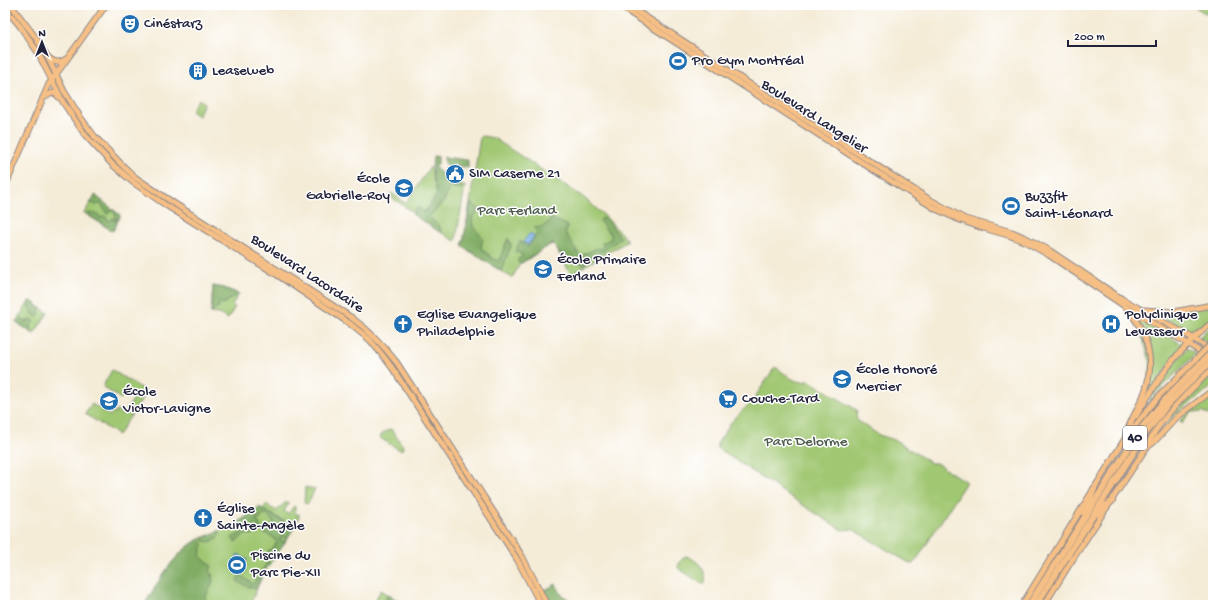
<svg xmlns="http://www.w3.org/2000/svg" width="1218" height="610" font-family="'Gochi Hand',sans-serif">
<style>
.green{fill:#a0c772;stroke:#617456}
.forest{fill:#80ac64;stroke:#516750}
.water{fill:#74b0e6;stroke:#4b6990}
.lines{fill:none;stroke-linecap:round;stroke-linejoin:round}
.major-casing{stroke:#8c878a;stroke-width:7}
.highway-casing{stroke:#8c878a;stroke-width:8}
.major{stroke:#f5bf86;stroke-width:5}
.highway{stroke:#f5bf86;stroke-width:6}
.major-bridge-casing{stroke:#8c878a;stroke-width:7;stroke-linecap:butt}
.highway-bridge-casing{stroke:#8c878a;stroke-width:8;stroke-linecap:butt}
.major-bridge{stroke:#f5bf86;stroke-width:5}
.highway-bridge{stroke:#f5bf86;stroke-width:6}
.labels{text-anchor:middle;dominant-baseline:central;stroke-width:3;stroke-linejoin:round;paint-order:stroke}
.shield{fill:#fff;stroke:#646476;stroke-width:1}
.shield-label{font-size:14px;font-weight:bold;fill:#22223b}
.poi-label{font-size:15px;fill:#22223b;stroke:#fff;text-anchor:start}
.street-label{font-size:15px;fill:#22223b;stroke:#fff}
.park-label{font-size:15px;fill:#4e5c4e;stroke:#fff}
</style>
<rect width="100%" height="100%" fill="#fff"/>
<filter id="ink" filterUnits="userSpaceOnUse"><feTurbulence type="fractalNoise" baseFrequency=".025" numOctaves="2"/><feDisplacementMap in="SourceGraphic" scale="8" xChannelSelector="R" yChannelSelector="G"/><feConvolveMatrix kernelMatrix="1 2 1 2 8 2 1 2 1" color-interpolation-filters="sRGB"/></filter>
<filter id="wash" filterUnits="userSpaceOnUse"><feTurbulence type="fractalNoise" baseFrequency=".012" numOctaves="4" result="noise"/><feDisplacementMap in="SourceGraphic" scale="16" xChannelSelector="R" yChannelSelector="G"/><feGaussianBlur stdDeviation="0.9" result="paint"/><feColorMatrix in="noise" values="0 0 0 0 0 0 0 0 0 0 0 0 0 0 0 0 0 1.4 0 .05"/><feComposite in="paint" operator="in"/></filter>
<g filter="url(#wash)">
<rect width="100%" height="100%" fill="#f5ecd8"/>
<g class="green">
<polygon points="1192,5 1213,5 1213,18"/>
<polygon points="198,99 204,103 198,116 191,111"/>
<polygon points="482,136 494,138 498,141 583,197 605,216 626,239 626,242 571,274 553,243 520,264 512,278 463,247 480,137"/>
<polygon points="430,167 431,168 433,181 465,186 456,240 455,241 412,214 413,212 389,196 391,193 406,203"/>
<polygon points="95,195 120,216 113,231 84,213"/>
<polygon points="213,286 224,288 239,294 232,305 235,307 228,319 219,314 211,313"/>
<polygon points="30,300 48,313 34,334 16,322"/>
<polygon points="1213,306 1213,319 1194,334 1154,313"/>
<polygon points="1135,316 1182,344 1182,347 1145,398 1151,364"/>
<polygon points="1213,324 1213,338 1207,343 1200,339 1200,336"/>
<polygon points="1186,349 1189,349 1195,353 1192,358 1165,384 1143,409 1169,368"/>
<path d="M 775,367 C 784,372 797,387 808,380 L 857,410 L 856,417 L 858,421 L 879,435 L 895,440 L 931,463 L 936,463 L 966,482 L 914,564 L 911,564 L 852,529 L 843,530 L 840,529 C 799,503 758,475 717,448 L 717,444 L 732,421 L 753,400 Z"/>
<polygon points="112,370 147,392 118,435 85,414 92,404 110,416 113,412 115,413 117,410 123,415 136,395 127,390 121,399 103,387 106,380"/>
<polygon points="1213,373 1213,386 1182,409 1163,426 1184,402"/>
<path d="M 1213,395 L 1213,412 L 1210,413 L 1210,416 L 1202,411 L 1201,413 C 1192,409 1188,415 1183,422 L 1181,422 L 1180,420 L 1189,412 Z"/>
<path d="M 391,429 L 403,446 L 403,449 L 400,450 L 380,438 C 381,433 387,431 391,429 Z"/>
<polygon points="305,487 315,489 308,504 304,503"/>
<path d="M 286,502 L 289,503 L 284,511 L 288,514 L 293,507 L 295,506 L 295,514 L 299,514 L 299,517 L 293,526 L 262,509 L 294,528 L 263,574 L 250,605 L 144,605 C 158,583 170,559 191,544 C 203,536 216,533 228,527 C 240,522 249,515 259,507 L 262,509 L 267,504 L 272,509 L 273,508 L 276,511 Z"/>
<path d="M 686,556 C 698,560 707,570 705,583 L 702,584 L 678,568 C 678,564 682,558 686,556 Z"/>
<polygon points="381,590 405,605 372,605"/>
</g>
<g class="forest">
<path d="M 433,156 L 438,156 L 438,164 L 435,165 C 438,172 444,174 446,180 L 452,181 L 452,183 L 456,184 L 457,182 L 459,182 L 462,189 L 451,188 L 448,191 L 444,201 L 429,217 L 440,227 L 441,233 L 412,214 L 417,207 L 425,212 L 437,194 C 433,180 431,171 433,156 Z"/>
<path d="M 444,157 L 468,160 L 468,168 L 452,164 L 452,166 C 446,167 444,162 444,157 Z"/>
<path d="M 95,195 L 120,215 L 119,220 L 116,220 C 116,216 115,211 111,210 L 109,213 L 107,214 L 101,204 L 95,205 L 93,203 L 92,204 L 91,202 Z"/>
<polygon points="471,203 480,210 472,218 473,227 483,237 481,248 492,258 499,261 508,238 511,246 501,271 462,246"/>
<polygon points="90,213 95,214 98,214 100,218 105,216 109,221 114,218 117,224 112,231 87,214"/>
<path d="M 551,218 L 568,226 L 565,232 L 580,256 L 597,248 L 600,249 L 603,246 L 602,243 L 611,239 L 611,233 L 606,230 L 600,221 L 602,218 L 606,219 L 621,238 L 594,258 L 591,257 L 584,265 L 558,252 L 553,243 L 520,264 L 518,262 L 518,259 L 522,257 L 522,254 L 515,252 L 520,241 L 528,247 L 537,234 L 534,228 C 542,227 547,226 551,218 Z"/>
<polygon points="213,286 224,288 239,294 223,304 220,303 218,305 220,307 211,313"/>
<path d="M 30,300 L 40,307 L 39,315 L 36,317 C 33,315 28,307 28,303 Z"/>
<polygon points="19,317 26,322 31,319 35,321 30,326 32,333 16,322"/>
<polygon points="259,507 294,528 287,539 284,538 283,536 281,537 280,541 286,541 273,560 267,553 277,543 273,537 262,532 262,531 263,529 268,530 274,522 265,514 261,516 261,519 256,519 260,525 260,529 255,534 245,535 235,542 232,538 244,531 239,522"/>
<path d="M 219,531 L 220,534 C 217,540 210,543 204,541 L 203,538 Z"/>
<path d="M 199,539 C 206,545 202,545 201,551 C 201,552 201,554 200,556 L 212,566 L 210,572 L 213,574 L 212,577 L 213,581 L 203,603 L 201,605 L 144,605 C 160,580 173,554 199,539 Z"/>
<path d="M 268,561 L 270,564 L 263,574 L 256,589 C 249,588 244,584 238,582 L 237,580 L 240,575 L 253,584 Z"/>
<polygon points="556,584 562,595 577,605 551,605 543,591"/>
<polygon points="387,594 402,603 402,605 394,605 394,602 391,601 389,602 389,605 385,605"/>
</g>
<g class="water">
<polygon points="530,233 534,236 528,245 523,242"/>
<polygon points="238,554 247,560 241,569 237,566 240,561 236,558"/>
</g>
</g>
<g filter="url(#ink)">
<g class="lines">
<defs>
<g id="major">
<path d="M 11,5 L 36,38 L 47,56 L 64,91 L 81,118 L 95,137 L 121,164 L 136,178 L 172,202 L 352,318 C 370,331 384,346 397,363 L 513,542 L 522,556 L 547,605"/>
<polyline points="618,5 875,171 936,209 960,220 980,227 1011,236 1026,242 1049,255 1129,309 1185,342 1204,354"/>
<polyline points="627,5 927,198 965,219 1012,232 1028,239 1047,249 1122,299 1191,337 1213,351"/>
<polyline points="5,8 20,26 37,51 63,102 73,117 86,136 113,165 134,183 164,204 276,274 349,323 370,340 384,357 393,369 508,545 517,559 541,605"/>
<path d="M 48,57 C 54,63 60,64 66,59"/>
<polyline points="43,98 52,93 56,94 60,98"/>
<polyline points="5,187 49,84 106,5"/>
<polyline points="1144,310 1173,312 1213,305"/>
<path d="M 1136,416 C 1146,400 1156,383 1168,367 C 1180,350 1197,335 1213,322"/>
<path d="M 1126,434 C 1131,420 1137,410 1143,397 C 1152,376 1152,352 1142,331 C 1138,323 1133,317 1129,309"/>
<path d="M 1147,447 C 1157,420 1192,389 1213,368"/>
<polyline points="1022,605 1126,437 1159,396 1197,358"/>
<polyline points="1044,605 1076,554 1146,448 1154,442 1176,418 1213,390"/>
</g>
<g id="highway">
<polyline points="1084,513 1094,489"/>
<polyline points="1096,514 1112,501"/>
<polyline points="1029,605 1140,430 1170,394 1203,361"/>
<polyline points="1036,605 1146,433 1167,405 1208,364"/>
</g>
</defs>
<use href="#major" class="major-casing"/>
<use href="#highway" class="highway-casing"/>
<use href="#major" class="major"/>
<use href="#highway" class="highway"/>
<defs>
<polyline id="major-bridge" points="1197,358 1212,343"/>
<g id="highway-bridge">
<polyline points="1203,361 1213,351"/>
<polyline points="1208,364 1213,359"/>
</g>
</defs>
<use href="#major-bridge" class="major-bridge-casing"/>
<use href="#highway-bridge" class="highway-bridge-casing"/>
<use href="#major-bridge" class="major-bridge"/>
<use href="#highway-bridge" class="highway-bridge"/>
</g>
</g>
<defs>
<symbol id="theatre-disc" viewBox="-11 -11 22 22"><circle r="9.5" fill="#1f6fb2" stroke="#fff"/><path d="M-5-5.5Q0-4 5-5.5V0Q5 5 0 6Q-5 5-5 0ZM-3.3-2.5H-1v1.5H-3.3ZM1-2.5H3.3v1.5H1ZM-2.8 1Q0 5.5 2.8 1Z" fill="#fff"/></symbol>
<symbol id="stadium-disc" viewBox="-11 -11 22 22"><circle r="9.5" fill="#1f6fb2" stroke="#fff"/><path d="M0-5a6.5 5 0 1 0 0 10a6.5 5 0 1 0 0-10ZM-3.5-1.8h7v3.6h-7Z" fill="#fff"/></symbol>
<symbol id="building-disc" viewBox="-11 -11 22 22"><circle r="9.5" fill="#1f6fb2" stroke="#fff"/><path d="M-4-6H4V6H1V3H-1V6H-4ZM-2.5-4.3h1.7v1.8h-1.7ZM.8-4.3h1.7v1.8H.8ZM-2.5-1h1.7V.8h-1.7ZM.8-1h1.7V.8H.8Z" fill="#fff"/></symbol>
<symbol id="civic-disc" viewBox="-11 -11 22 22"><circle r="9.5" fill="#1f6fb2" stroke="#fff"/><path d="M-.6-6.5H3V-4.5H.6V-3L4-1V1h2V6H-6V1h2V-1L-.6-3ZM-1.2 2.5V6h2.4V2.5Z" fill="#fff"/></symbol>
<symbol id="school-disc" viewBox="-11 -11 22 22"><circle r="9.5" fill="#1f6fb2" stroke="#fff"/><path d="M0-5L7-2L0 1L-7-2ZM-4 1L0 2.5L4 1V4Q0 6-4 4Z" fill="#fff"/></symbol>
<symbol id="church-disc" viewBox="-11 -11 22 22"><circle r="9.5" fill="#1f6fb2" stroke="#fff"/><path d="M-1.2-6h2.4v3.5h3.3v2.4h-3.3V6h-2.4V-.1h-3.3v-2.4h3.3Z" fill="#fff"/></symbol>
<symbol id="hospital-disc" viewBox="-11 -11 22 22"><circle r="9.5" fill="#1f6fb2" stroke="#fff"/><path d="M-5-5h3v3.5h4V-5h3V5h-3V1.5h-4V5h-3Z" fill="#fff"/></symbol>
<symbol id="supermarket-disc" viewBox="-11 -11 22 22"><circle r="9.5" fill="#1f6fb2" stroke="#fff"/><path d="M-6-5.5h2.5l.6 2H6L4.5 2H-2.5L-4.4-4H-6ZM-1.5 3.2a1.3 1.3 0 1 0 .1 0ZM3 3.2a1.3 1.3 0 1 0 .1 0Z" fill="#fff"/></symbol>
</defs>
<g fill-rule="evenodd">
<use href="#theatre-disc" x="119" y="13" width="22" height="22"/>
<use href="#stadium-disc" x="667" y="50" width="22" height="22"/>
<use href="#building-disc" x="187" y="60" width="22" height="22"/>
<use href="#civic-disc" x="444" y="163" width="22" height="22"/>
<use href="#school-disc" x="393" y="177" width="22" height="22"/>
<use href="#stadium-disc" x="1000" y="195" width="22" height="22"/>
<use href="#school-disc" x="532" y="258" width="22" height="22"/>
<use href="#church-disc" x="392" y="313" width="22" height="22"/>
<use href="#hospital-disc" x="1100" y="313" width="22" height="22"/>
<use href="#school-disc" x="831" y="368" width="22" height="22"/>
<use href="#supermarket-disc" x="717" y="388" width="22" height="22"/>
<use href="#school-disc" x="98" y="390" width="22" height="22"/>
<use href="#church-disc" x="192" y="507" width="22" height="22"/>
<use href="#stadium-disc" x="226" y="554" width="22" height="22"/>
</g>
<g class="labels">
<rect class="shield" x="1123" y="426" width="24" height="24" rx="3"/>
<g class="shield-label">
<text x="1135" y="438">40</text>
</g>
<g class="poi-label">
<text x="144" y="24">Cinéstarz</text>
<text x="692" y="61">Pro Gym Montréal</text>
<text x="212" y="71">Leaseweb</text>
<text x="469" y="174">SIM Caserne 21</text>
<text x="390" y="179" text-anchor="end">École<tspan x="390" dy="17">Gabrielle-Roy</tspan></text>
<text x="1025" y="197">Buzzfit<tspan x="1025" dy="17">Saint-Léonard</tspan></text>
<text x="557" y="260">École Primaire<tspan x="557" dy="17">Ferland</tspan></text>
<text x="417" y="315">Eglise Evangelique<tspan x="417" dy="17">Philadelphie</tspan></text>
<text x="1125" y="315">Polyclinique<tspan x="1125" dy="17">Levasseur</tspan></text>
<text x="856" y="370">École Honoré<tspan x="856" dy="17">Mercier</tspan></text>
<text x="123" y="392">École<tspan x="123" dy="17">Victor-Lavigne</tspan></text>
<text x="742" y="399">Couche-Tard</text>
<text x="217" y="509">Église<tspan x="217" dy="17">Sainte-Angèle</tspan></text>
<text x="251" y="556">Piscine du<tspan x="251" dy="17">Parc Pie-XII</tspan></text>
</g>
<g class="street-label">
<text transform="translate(814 117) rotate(33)">Boulevard Langelier</text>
<text transform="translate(307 274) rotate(33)">Boulevard Lacordaire</text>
</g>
<g class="park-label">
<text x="517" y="211">Parc Ferland</text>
<text x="806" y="442">Parc Delorme</text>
</g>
</g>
<rect width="1218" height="610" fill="none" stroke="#fff" stroke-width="20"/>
<g transform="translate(42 42)" stroke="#ffffff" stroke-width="3" paint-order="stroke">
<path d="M0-3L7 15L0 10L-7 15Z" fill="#22223b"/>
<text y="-6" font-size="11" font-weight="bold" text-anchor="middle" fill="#22223b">N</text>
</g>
<path d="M1068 40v6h88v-6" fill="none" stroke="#22223b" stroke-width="2"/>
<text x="1074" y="40" font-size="12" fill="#22223b" stroke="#ffffff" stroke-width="3" paint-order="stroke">200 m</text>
</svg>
